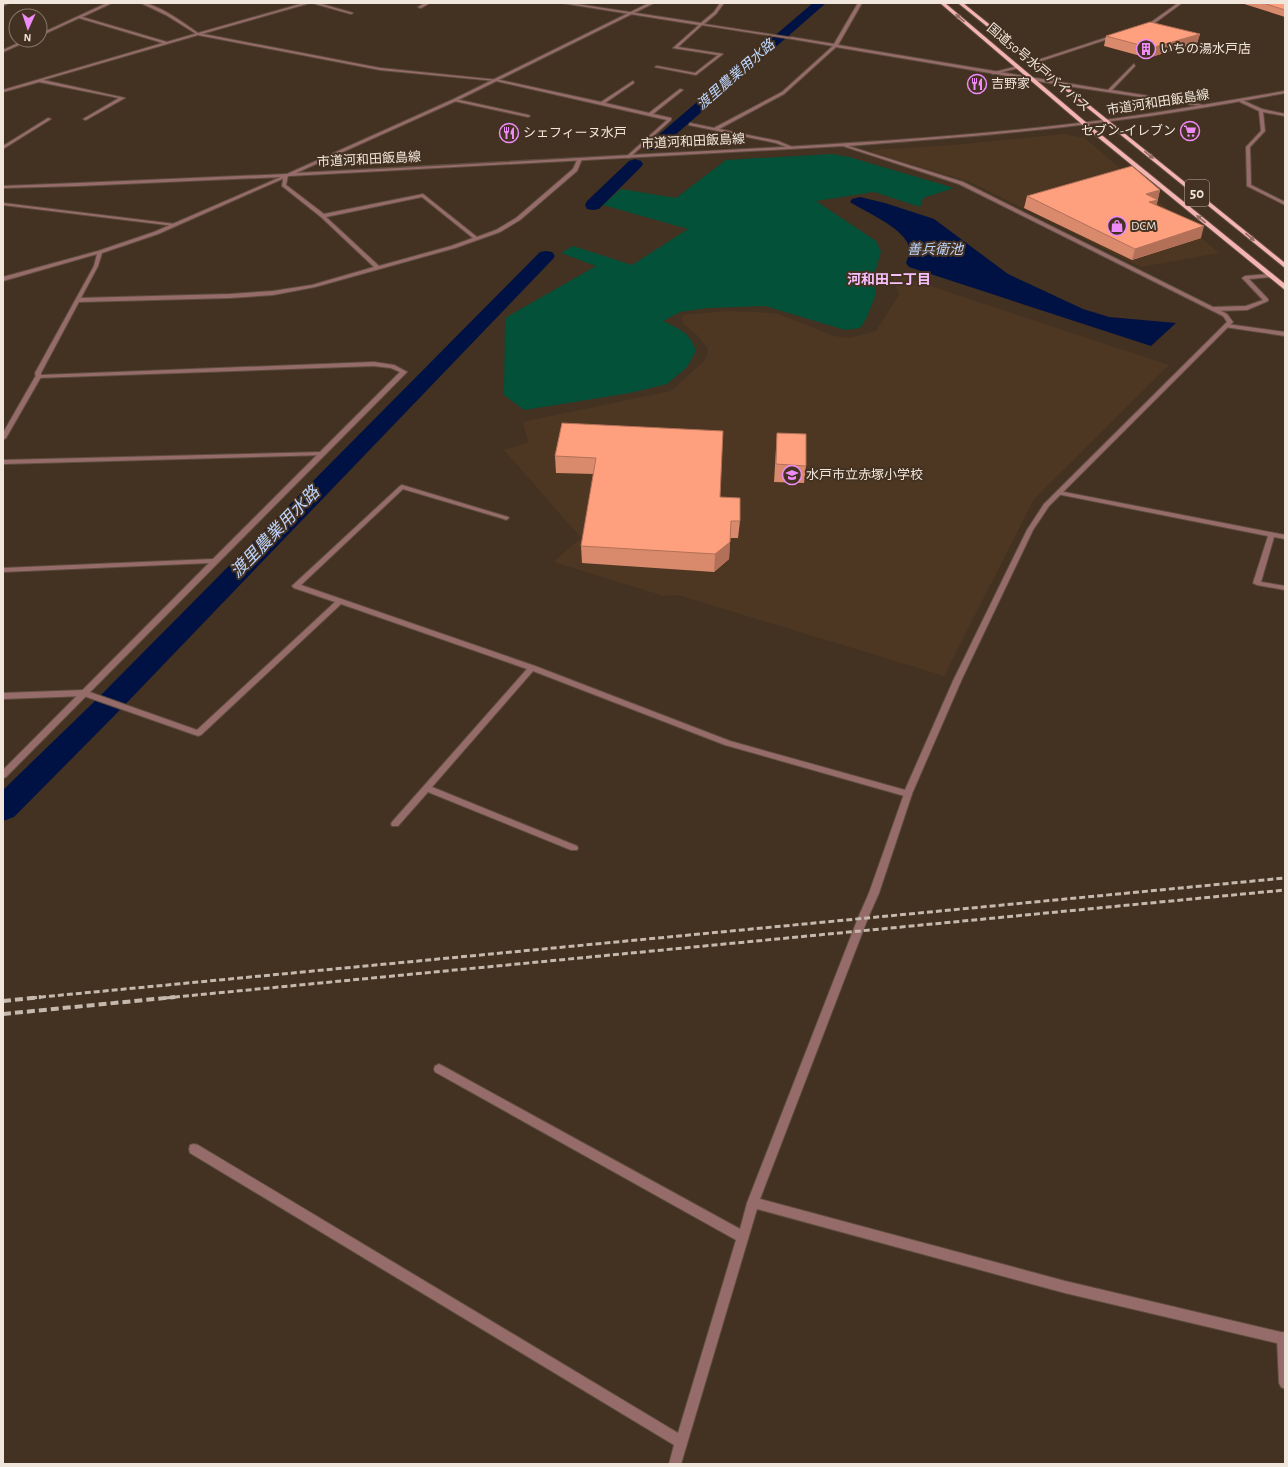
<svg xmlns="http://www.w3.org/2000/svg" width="1288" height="1467" font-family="'Alegreya Sans','Noto Sans JP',sans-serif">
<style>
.built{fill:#4e3722}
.green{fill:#025138}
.water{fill:#001244}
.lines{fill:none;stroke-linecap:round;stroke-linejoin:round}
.canal{fill:#001244;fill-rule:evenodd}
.service-casing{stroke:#5f4e3f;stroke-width:2}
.minor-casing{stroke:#5f4e3f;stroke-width:2}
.tertiary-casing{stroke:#5f4e3f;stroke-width:2}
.trunk-casing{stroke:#5f4e3f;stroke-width:2}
.service{fill:#966c6b;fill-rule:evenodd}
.minor{fill:#966c6b;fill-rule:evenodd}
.tertiary{fill:#966c6b;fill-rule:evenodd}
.trunk{fill:#f5b4b2;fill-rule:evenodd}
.rail-far1{stroke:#c5b8ad;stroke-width:3;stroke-dasharray:6 3;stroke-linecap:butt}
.rail{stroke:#c5b8ad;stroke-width:4;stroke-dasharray:8 4;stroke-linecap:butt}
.wall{fill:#da8a6c}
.shaded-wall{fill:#b27058}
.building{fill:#fea07e;stroke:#b27058}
.oneway{fill:#936c62}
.labels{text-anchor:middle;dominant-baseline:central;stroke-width:4;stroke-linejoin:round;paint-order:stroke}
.far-poi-label{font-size:13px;fill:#f1e6dc;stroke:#433121;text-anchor:start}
.far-street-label{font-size:13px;fill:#f1e6dc;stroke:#433121}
.far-water-label{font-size:14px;font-style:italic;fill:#bdd4fc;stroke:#433121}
.far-neighbourhood-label{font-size:14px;font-weight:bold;fill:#f7bffb;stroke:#433121}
.shield{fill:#433121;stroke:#bdb0a4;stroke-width:1}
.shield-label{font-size:15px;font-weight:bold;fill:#f1e6dc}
.water-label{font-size:17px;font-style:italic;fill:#bdd4fc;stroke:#433121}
</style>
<rect width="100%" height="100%" fill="#433121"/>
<g class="built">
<polygon points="1063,134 1085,138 1219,253 1141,267 970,182 872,152 873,150 953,145"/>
<polygon points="891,273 1169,365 1034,499 944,676 678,595 664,596 553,562 581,538 504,450 529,442 522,422 671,391 705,360 708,349 698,336 683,324 682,315 727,311 776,313 834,336 850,338 876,331 899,295"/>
</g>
<path class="green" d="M 832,154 L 849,157 L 954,188 L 923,198 L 920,207 L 874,192 L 816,201 L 876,241 L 881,252 L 876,269 L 876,294 L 866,319 L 860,328 L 845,330 L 765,306 L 708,308 L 680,312 L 663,321 C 679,329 690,332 696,351 L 687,367 L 667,384 L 630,393 L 524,410 L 504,395 L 505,318 L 596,266 L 561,253 L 573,246 L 632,265 L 688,229 L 603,205 L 621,189 L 676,198 L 726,160 Z"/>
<path class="water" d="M 860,197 L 885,203 L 934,219 L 1008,274 L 1083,309 L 1109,317 L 1176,323 L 1151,346 L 909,267 L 906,263 C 908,257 911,251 908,244 C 901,227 866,212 850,202 L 852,199 Z"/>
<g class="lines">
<g class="canal">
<polygon points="813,3 826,3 658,150 648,150 645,147 648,144"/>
<polygon points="635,159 641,161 643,164 641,167 599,209 593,210 587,209 585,205 587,201 629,161"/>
<polygon points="546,251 552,252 555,256 552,260 116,714 14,817 3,821 3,790 96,700 540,252"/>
</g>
<defs>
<g id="service">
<path d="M 141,3 C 157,3 185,24 198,33 L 304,3 L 310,3 L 198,35 L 166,15 Z"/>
<polygon points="312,3 318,3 353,13 351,14"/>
<polygon points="425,3 430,3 421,8 418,7"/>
<polygon points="720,3 724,3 716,14 704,24 702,24 702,22 714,12"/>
<polygon points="858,3 862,3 838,45 1108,90 1134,64 1135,66 1112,90 1209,106 1207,107 1061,85 836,47 784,94 719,129 778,141 792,147 792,149 776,143 689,125 690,123 714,128 782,92 833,46 792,39 791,37 834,44"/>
<polygon points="495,79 601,102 633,81 634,83 605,103 649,113 680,89 683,90 653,114 671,118 671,120 629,158 627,158 627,156 667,120 496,81"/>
<polygon points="455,99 528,115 530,116 528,117 454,101"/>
<polygon points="48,118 51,119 3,149 3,146"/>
<polygon points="3,203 175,224 177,225 175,226 3,205"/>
<polygon points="1269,274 1271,275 1271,277 1249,279 1268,299 1268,301 1247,310 1213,311 1210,309 1213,307 1246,306 1263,300 1242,278 1245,276"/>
<polygon points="908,791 911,792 912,794 879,893 868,918 760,1199 1065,1281 1285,1333 1285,1345 1065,1293 757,1209 681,1464 669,1464 674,1445 190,1153 189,1149 190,1145 194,1144 198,1145 678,1433 736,1240 435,1072 434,1069 435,1066 439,1064 443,1066 740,1229 747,1203 858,918 869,893 904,794 905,792"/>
</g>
<g id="minor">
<polygon points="4,3 9,3 3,6"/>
<polygon points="107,3 112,3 82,17 167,42 198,33 380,68 498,80 496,81 380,70 198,35 43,80 125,98 86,120 83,119 119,98 39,82 3,92 3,90 163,43 79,18 40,36 40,34"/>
<polygon points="562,3 570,3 701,23 703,22 704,24 794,38 792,39 702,25 678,47 723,54 696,75 655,67 657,66 695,73 718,55 673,48 699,25"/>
<polygon points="1178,3 1182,3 1152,25 1143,28 1141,27 1150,23"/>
<polygon points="1114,35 1117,36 1035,63 1032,62"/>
<polygon points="25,40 30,40 3,52 3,50"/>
<polygon points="1018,66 1019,68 993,74 991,73"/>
<polygon points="1240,100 1242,100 1262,109 1285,114 1285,116 1263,112 1265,131 1250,147 1251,185 1285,202 1285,205 1247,186 1246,147 1261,131 1259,111 1240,102"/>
<path d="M 578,158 L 582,159 L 577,171 L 520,220 L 500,232 L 455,248 L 315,287 L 273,295 L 230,298 L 79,302 L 76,300 L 79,298 L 230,294 L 273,291 L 312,285 L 374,267 L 321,217 L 282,186 L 284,174 L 288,175 L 286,185 L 324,214 L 423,194 L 477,237 L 496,230 L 516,218 L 573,169 ZM 422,197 L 473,238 L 451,246 L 379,266 L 326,217 Z"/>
<polygon points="1227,324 1285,332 1285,336 1225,327 1224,326"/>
<polygon points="38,375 41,377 6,438 3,440 3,433 35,377"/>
<polygon points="322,452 325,454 324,455 3,464 3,460"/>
<polygon points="402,485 508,517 509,518 506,520 504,519 403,489 301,585 535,666 730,741 905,790 953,681 957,678 960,679 961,681 911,796 908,797 725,745 533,671 432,787 577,846 578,848 577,850 571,850 428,792 398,826 392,826 391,824 392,822 527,669 341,604 201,735 198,736 84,696 3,699 3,693 84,690 197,730 335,602 294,588 292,586 400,486"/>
<polygon points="1059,491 1285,535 1285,539 1274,537 1261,582 1285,586 1285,590 1257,585 1253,583 1268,536 1057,494 1057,492"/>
<polygon points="1283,1332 1285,1333 1285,1389 1281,1387 1279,1383 1277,1338 1279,1334"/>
</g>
<path id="tertiary" d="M 649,3 L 654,3 L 456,101 L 296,173 C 414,167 532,161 650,154 C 804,146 959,139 1112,119 C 1170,111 1228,101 1285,91 L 1285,93 C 1227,104 1169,114 1111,121 C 1024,133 936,139 848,146 L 963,182 L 1227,314 L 1233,322 L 1049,506 L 1033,530 L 960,683 L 957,684 L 953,681 L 1027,530 L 1044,504 L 1227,322 L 1223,316 L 959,184 L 843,146 L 289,176 L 158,234 L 102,253 L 98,266 L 41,373 L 41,375 L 374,362 L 394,365 L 407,372 L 6,777 L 3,778 L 3,770 L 209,563 L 3,572 L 3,568 L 213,559 L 400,372 L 391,368 L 374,366 L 36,378 L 35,373 L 94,266 L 97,254 L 3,281 L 3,277 L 98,251 L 154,232 L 281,177 L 78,186 L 3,188 L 3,186 L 78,183 L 287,174 L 454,99 Z"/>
<g id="trunk">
<polygon points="940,3 945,3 1088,124 1285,284 1285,290 1084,126"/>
<polygon points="958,3 963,3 1285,263 1285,268"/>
</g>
</defs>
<use href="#service" class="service-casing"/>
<use href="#minor" class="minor-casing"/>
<use href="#tertiary" class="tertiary-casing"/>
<use href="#trunk" class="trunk-casing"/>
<use href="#service" class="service"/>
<use href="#minor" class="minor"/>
<use href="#tertiary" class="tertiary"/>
<use href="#trunk" class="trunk"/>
<g class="rail-far1">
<polyline points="31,998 1285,878"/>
<polyline points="165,998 1285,890"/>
</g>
<g class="rail">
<polyline points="3,1001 41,997"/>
<polyline points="3,1014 175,997"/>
</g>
</g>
<g class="wall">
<polygon points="1241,3 1285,3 1285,17"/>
<polygon points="1200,34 1197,43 1148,58 1104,46 1106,36"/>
<polygon points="1160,190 1156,205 1201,238 1132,260 1024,208 1027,196"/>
<polygon points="562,423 720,497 740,521 738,538 730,538 729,559 714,572 582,563 581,546 594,474 556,473 555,456"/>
<polygon points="777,433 806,466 804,483 774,482"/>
</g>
<g class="shaded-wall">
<polygon points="1200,34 1197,43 1148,58 1151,48"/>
<polygon points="1160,190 1158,200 1155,211 1146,194"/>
<polygon points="1204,226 1201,238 1132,260 1135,249"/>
<polygon points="730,542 729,559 714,572 715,554"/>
</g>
<g class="building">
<polygon points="1263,3 1285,3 1285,10"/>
<polygon points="1150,22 1200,34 1151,48 1106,36"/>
<polygon points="1132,166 1160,190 1146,194 1158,200 1149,202 1204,226 1135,249 1027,196"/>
<polygon points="562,423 723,431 720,497 740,498 740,521 731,521 730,542 715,554 581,546 596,458 555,456"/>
<polygon points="777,433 806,434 806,466 776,464"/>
</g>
<defs><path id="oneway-solid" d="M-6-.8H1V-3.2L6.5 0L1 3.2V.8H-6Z"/></defs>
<g class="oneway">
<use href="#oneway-solid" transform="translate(960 18) rotate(-140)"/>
<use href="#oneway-solid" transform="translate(1149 155) rotate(39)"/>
<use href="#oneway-solid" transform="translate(1201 219) rotate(-141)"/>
<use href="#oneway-solid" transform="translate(1250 237) rotate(40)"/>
</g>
<defs>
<symbol id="building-ring" viewBox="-11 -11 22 22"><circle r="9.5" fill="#433121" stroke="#ef8bf6" stroke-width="1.5"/><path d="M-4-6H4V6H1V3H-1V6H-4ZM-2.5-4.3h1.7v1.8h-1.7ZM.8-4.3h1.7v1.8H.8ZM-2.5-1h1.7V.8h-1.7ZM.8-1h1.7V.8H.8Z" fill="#ef8bf6"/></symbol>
<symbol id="restaurant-ring" viewBox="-11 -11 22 22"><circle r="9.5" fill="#433121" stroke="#ef8bf6" stroke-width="1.5"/><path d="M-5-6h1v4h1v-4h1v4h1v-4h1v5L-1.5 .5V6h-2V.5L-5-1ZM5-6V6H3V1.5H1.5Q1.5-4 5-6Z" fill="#ef8bf6"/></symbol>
<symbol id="supermarket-ring" viewBox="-11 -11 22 22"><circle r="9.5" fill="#433121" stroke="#ef8bf6" stroke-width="1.5"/><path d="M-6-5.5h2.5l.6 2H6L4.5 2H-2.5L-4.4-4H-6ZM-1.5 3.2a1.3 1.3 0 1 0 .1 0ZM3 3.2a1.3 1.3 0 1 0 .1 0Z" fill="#ef8bf6"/></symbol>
<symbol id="shop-ring" viewBox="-11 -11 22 22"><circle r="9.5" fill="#433121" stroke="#ef8bf6" stroke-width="1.5"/><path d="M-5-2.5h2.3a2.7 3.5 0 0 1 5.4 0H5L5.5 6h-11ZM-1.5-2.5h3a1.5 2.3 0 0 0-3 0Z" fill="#ef8bf6"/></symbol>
<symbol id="school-ring" viewBox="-11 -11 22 22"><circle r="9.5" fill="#433121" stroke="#ef8bf6" stroke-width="1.5"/><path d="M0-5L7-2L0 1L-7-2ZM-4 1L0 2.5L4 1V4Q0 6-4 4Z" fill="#ef8bf6"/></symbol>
</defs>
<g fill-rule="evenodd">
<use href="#building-ring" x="1135" y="38" width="22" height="22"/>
<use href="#restaurant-ring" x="966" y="73" width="22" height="22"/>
<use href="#supermarket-ring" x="1179" y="120" width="22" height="22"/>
<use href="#restaurant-ring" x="498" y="122" width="22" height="22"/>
<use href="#shop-ring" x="1106" y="215" width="22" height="22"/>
<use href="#school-ring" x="781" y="464" width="22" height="22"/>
</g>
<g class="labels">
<g class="far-poi-label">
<text x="1160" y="49">いちの湯水戸店</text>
<text x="991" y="84">吉野家</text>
<text x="1176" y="131" text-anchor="end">セブン-イレブン</text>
<text x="523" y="133">シェフィーヌ水戸</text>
<text x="1131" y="226">DCM</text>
<text x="806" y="475">水戸市立赤塚小学校</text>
</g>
<g class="far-street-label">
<text transform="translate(1038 68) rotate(40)">国道50号水戸バイパス</text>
<text transform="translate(1158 103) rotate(-9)">市道河和田飯島線</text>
<text transform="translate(693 142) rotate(-3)">市道河和田飯島線</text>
<text transform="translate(369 160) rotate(-3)">市道河和田飯島線</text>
</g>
<g class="far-water-label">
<text transform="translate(736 75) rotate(-41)">渡里農業用水路</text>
<text x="935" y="250">善兵衛池</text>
</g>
<g class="far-neighbourhood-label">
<text x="889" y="280">河和田二丁目</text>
</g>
<rect class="shield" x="1185" y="180" width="24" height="26" rx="3"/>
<g class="shield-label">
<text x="1197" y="193">50</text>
</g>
<g class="water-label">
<text transform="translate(275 532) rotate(-46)">渡里農業用水路</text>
</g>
</g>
<rect width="1288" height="1467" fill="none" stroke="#f1e6dc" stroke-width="8"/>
<g transform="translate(28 28) rotate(183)"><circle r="19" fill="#433121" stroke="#89796c"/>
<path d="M0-3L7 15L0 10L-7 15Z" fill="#ef8bf6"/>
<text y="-6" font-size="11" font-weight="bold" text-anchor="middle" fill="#f1e6dc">N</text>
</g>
</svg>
